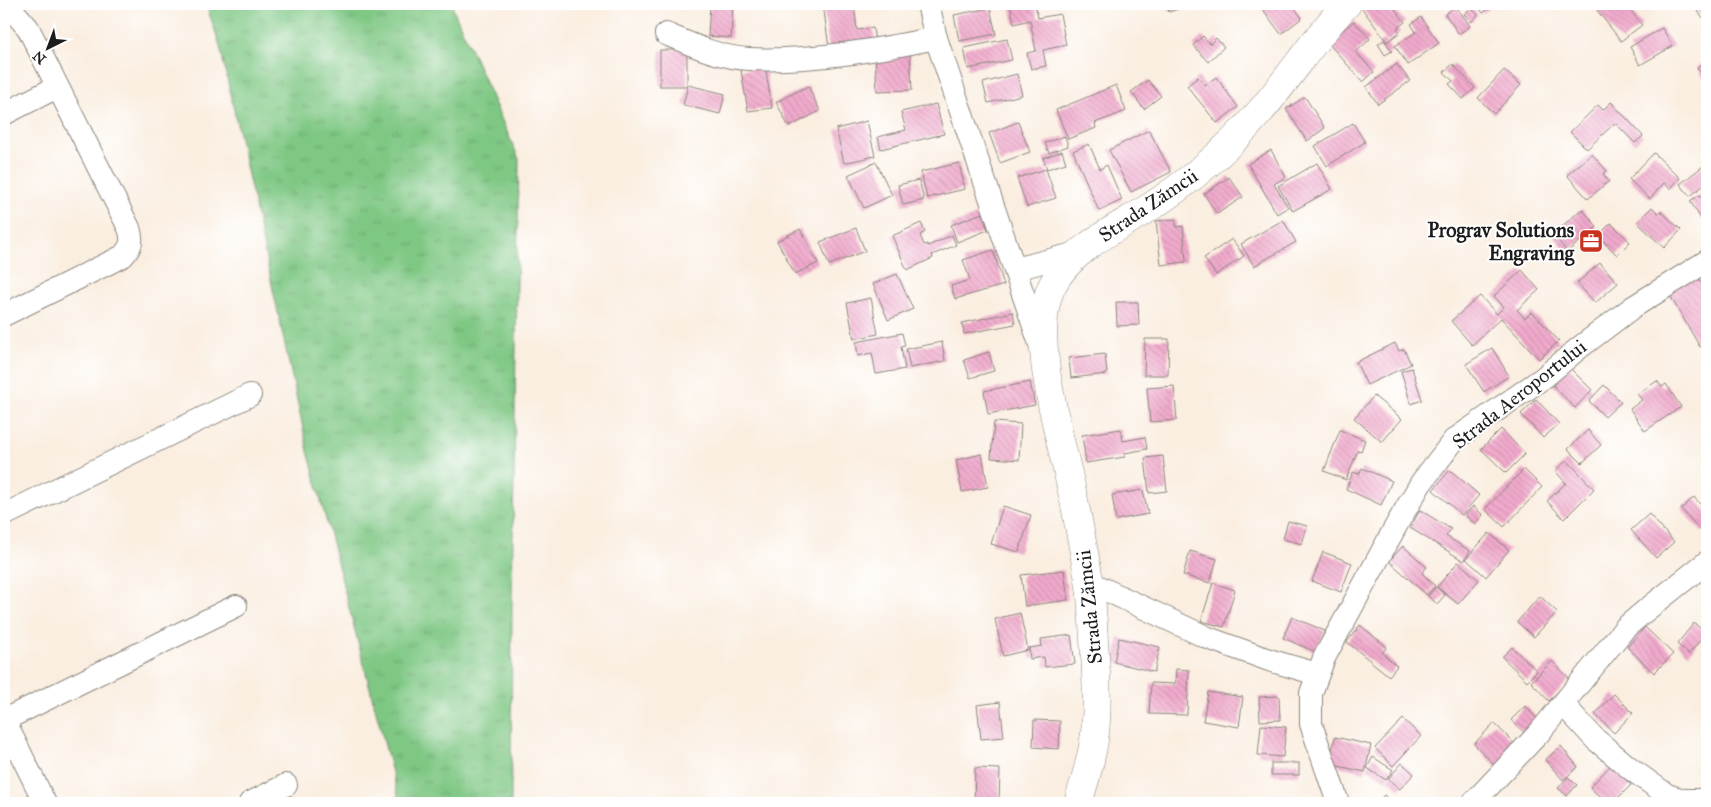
<svg xmlns="http://www.w3.org/2000/svg" width="1711" height="807" font-family="'IM FELL Great Primer',serif">
<style>
.grass{fill:url(#grass-tufts);stroke:#4e7250}
.building{fill:url(#building-back-hatch)}
.lines{fill:none;stroke-linecap:round;stroke-linejoin:round}
.minor-casing{stroke:#8b857e;stroke-width:24}
.major-casing{stroke:#8b857e;stroke-width:29}
.minor{stroke:#fff;stroke-width:22}
.major{stroke:#fff;stroke-width:28}
.labels{text-anchor:middle;dominant-baseline:central;stroke-width:4;stroke-linejoin:round;paint-order:stroke}
.street-label{font-size:20px;fill:#1c1c1c;stroke:#fff}
.poi-label{font-size:20px;font-weight:bold;fill:#1c1c1c;stroke:#fff;text-anchor:end}
</style>
<defs>
<pattern id="grass-tufts" width="24" height="20" patternUnits="userSpaceOnUse" patternTransform="scale(1.25)"><rect width="24" height="20" fill="#7fc884"/><path d="M3 7l-1-3M5 7V3M7 7l1-3M15 17l-1-3M17 17v-4M19 17l1-3" fill="none" stroke="#6dab71"/></pattern>
<pattern id="building-back-hatch" width="6" height="6" patternUnits="userSpaceOnUse" patternTransform="scale(1.25)"><rect width="6" height="6" fill="#f1aacc"/><path d="M-1 5l2 2M0 0l6 6M5-1l2 2" fill="none" stroke="#ce92af"/></pattern>
</defs>
<rect width="100%" height="100%" fill="#fff"/>
<filter id="ink" filterUnits="userSpaceOnUse"><feTurbulence type="fractalNoise" baseFrequency=".02" numOctaves="2"/><feDisplacementMap in="SourceGraphic" scale="10" xChannelSelector="R" yChannelSelector="G"/><feConvolveMatrix kernelMatrix="1 2 1 2 8 2 1 2 1" color-interpolation-filters="sRGB"/></filter>
<filter id="wash" filterUnits="userSpaceOnUse"><feTurbulence type="fractalNoise" baseFrequency=".0096" numOctaves="4" result="noise"/><feDisplacementMap in="SourceGraphic" scale="20" xChannelSelector="R" yChannelSelector="G"/><feGaussianBlur stdDeviation="1.12" result="paint"/><feColorMatrix in="noise" values="0 0 0 0 0 0 0 0 0 0 0 0 0 0 0 0 0 1.4 0 .05"/><feComposite in="paint" operator="in"/></filter>
<g filter="url(#wash)">
<rect width="100%" height="100%" fill="#faeee0"/>
<polygon class="grass" points="206,4 451,4 519,159 512,600 511,803 400,803 308,451 220,46"/>
<g id="blocks">
<g class="building">
<polygon points="710,4 733,4 731,38 708,36"/>
<polygon points="823,4 854,4 857,30 873,28 875,42 829,48"/>
<polygon points="1010,4 1035,4 1038,18 1060,14 1066,45 1043,50 1046,66 1031,69 1027,53 1036,51 1030,20 1014,24"/>
<polygon points="1166,4 1187,4 1187,6 1169,12"/>
<polygon points="1259,4 1292,4 1302,18 1281,34"/>
<polygon points="1366,4 1391,4 1405,22 1397,28 1400,32 1387,42 1361,7"/>
<polygon points="1476,4 1495,4 1483,13"/>
<polygon points="1606,4 1626,4 1642,25 1621,41 1597,10"/>
<polygon points="1694,4 1707,4 1707,22 1692,5"/>
<polygon points="1456,6 1470,26 1459,34 1445,14"/>
<polygon points="990,8 996,34 959,41 954,15"/>
<polygon points="1471,8 1478,15 1471,22 1464,14"/>
<polygon points="1421,17 1439,43 1408,65 1395,46 1416,32 1411,24"/>
<polygon points="1354,21 1370,39 1356,52 1374,72 1363,82 1328,43"/>
<polygon points="1662,28 1673,46 1640,65 1630,47"/>
<polygon points="1203,36 1210,44 1216,38 1224,47 1208,62 1193,45"/>
<polygon points="1007,39 1012,60 968,69 964,48"/>
<polygon points="1384,40 1392,51 1385,55 1378,44"/>
<rect x="660" y="50" width="27" height="36"/>
<polygon points="910,53 912,90 877,91 875,55"/>
<polygon points="1707,61 1707,84 1697,67"/>
<polygon points="1397,64 1410,81 1378,104 1366,87"/>
<polygon points="1453,64 1475,88 1463,99 1449,84 1453,81 1444,72"/>
<polygon points="765,66 772,108 748,111 741,70"/>
<polygon points="1504,70 1521,85 1494,114 1478,98"/>
<polygon points="1017,74 1022,95 988,103 983,83"/>
<polygon points="1198,77 1205,85 1216,77 1238,107 1217,123 1187,86"/>
<polygon points="1148,80 1161,96 1144,109 1131,92"/>
<polygon points="688,85 725,94 720,114 683,105"/>
<polygon points="1116,85 1126,111 1095,123 1096,128 1068,139 1056,110"/>
<polygon points="808,86 820,111 789,127 776,102"/>
<polygon points="1305,97 1325,128 1307,141 1286,109"/>
<polygon points="1611,102 1643,136 1635,143 1615,123 1587,149 1570,132 1598,105 1603,110"/>
<polygon points="936,104 944,134 881,149 878,137 906,130 901,112"/>
<polygon points="867,121 875,156 844,163 836,129"/>
<polygon points="1018,122 1030,152 1000,163 989,133"/>
<polygon points="1353,123 1365,142 1327,166 1315,146"/>
<polygon points="1149,130 1171,172 1131,192 1109,150"/>
<polygon points="1065,136 1068,146 1049,153 1045,143"/>
<polygon points="1089,144 1100,169 1107,165 1122,200 1099,211 1073,151"/>
<polygon points="1271,150 1286,177 1274,184 1288,207 1277,214 1248,164"/>
<polygon points="1062,151 1066,163 1047,169 1043,158"/>
<polygon points="1654,153 1680,178 1670,189 1664,183 1650,199 1629,179"/>
<polygon points="1592,154 1607,171 1603,174 1609,181 1588,199 1567,175"/>
<polygon points="876,162 892,195 864,208 848,175"/>
<polygon points="959,163 965,189 927,198 921,172"/>
<polygon points="1317,163 1332,189 1293,211 1278,186"/>
<polygon points="1707,163 1707,183 1690,196 1680,184"/>
<polygon points="1046,169 1056,198 1027,207 1017,178"/>
<polygon points="1229,177 1243,197 1217,214 1204,194"/>
<polygon points="919,180 924,200 903,205 898,185"/>
<polygon points="1700,195 1705,204 1707,203 1707,228 1690,201"/>
<polygon points="1652,207 1658,213 1661,211 1681,230 1664,248 1637,222"/>
<polygon points="1582,209 1597,227 1567,252 1553,234"/>
<polygon points="982,213 988,230 957,242 951,225"/>
<polygon points="1175,219 1177,227 1183,226 1186,262 1161,265 1156,221"/>
<polygon points="1283,220 1296,242 1254,266 1241,244"/>
<polygon points="921,223 925,232 920,235 924,245 927,244 928,246 952,235 956,245 932,255 933,258 907,270 892,236"/>
<polygon points="1611,223 1630,242 1617,255 1598,236"/>
<polygon points="856,228 865,251 829,265 820,242"/>
<polygon points="800,229 818,263 795,274 777,241"/>
<polygon points="1232,239 1244,256 1216,275 1204,258"/>
<polygon points="993,250 1004,285 955,299 951,286 970,280 963,260"/>
<polygon points="1600,263 1618,283 1595,303 1577,283"/>
<polygon points="1522,270 1539,290 1517,310 1525,318 1532,312 1559,341 1539,359 1501,318 1472,345 1451,321 1480,296 1497,314 1504,307 1494,296"/>
<polygon points="897,274 913,309 888,320 873,284"/>
<polygon points="1697,275 1707,293 1707,343 1700,347 1668,292"/>
<polygon points="871,298 878,334 854,339 847,303"/>
<polygon points="1116,302 1138,302 1139,325 1117,326"/>
<polygon points="1013,312 1015,324 964,334 962,323"/>
<polygon points="902,333 905,346 901,347 905,369 876,374 872,353 858,356 856,342"/>
<polygon points="1145,339 1169,339 1168,375 1144,375"/>
<polygon points="942,342 945,361 910,368 906,349"/>
<polygon points="1395,343 1399,351 1404,349 1411,364 1367,385 1356,362"/>
<polygon points="1492,348 1509,376 1484,392 1466,364"/>
<polygon points="989,352 994,371 970,378 964,360"/>
<polygon points="1105,354 1107,374 1071,378 1069,358"/>
<polygon points="1569,367 1592,390 1575,408 1552,384"/>
<polygon points="1412,368 1422,400 1411,404 1401,371"/>
<polygon points="1657,381 1662,387 1666,384 1681,407 1645,431 1630,409 1642,400 1637,394"/>
<polygon points="1030,382 1035,405 988,414 984,391"/>
<polygon points="1604,385 1621,402 1605,417 1589,401"/>
<polygon points="1174,386 1177,420 1150,422 1147,388"/>
<polygon points="1374,396 1402,419 1382,442 1354,418"/>
<polygon points="1536,399 1559,424 1543,438 1521,414"/>
<polygon points="994,422 1021,424 1019,460 991,458"/>
<polygon points="1121,429 1123,441 1145,437 1147,449 1125,453 1125,457 1086,463 1082,435"/>
<polygon points="1501,429 1525,454 1506,473 1481,449"/>
<polygon points="1340,430 1365,440 1361,451 1358,450 1346,480 1324,471"/>
<polygon points="1588,430 1601,445 1582,463 1568,449"/>
<polygon points="982,454 988,487 962,492 956,460"/>
<polygon points="1163,456 1167,491 1149,493 1145,458"/>
<polygon points="1567,460 1594,489 1564,519 1547,501 1566,483 1555,471"/>
<polygon points="1362,468 1392,481 1381,505 1346,489 1353,472 1359,474"/>
<polygon points="1524,469 1542,487 1504,527 1485,509"/>
<polygon points="1450,470 1479,495 1462,515 1433,490"/>
<polygon points="1143,490 1148,514 1116,520 1112,495"/>
<polygon points="1694,497 1707,512 1707,527 1702,532 1681,509"/>
<polygon points="1003,506 1031,515 1019,552 991,544"/>
<polygon points="1473,506 1483,515 1475,524 1465,515"/>
<polygon points="1420,510 1451,529 1446,536 1470,551 1464,561 1410,528"/>
<polygon points="1649,514 1674,542 1656,558 1631,530"/>
<polygon points="1288,521 1307,526 1302,544 1283,539"/>
<polygon points="1489,533 1509,550 1486,577 1466,559"/>
<polygon points="1403,546 1427,567 1422,573 1435,586 1427,595 1389,561"/>
<polygon points="1190,551 1217,559 1210,583 1183,575"/>
<polygon points="1323,552 1352,563 1341,592 1312,581"/>
<polygon points="1458,562 1479,580 1458,604 1437,587"/>
<polygon points="1064,570 1068,600 1025,606 1021,575"/>
<polygon points="1213,583 1235,590 1224,627 1201,621"/>
<polygon points="1436,587 1445,595 1437,604 1428,596"/>
<polygon points="1540,596 1557,612 1534,637 1517,622"/>
<polygon points="1020,613 1028,650 1003,656 995,619"/>
<polygon points="1292,617 1325,631 1316,652 1283,638"/>
<polygon points="1694,623 1706,633 1689,654 1677,644"/>
<polygon points="1360,625 1387,647 1382,653 1397,666 1389,676 1347,642"/>
<polygon points="1645,627 1673,654 1654,673 1627,647"/>
<polygon points="1071,635 1075,664 1045,667 1044,657 1030,659 1029,648 1042,646 1041,639"/>
<polygon points="1119,638 1160,647 1154,672 1114,662"/>
<polygon points="1512,647 1537,671 1527,681 1502,657"/>
<polygon points="1552,661 1570,679 1549,701 1531,682"/>
<polygon points="1176,669 1189,670 1187,715 1149,714 1151,683 1175,684"/>
<polygon points="1208,692 1243,697 1239,727 1203,721"/>
<polygon points="1614,694 1633,713 1614,733 1595,714"/>
<polygon points="1279,696 1280,720 1260,721 1259,697"/>
<polygon points="1000,702 1004,737 981,739 977,705"/>
<polygon points="1525,706 1542,723 1529,737 1511,720"/>
<polygon points="1403,719 1421,736 1393,766 1375,748"/>
<polygon points="1034,720 1060,721 1059,749 1033,747"/>
<polygon points="1494,723 1518,747 1497,768 1474,744"/>
<polygon points="1261,725 1286,727 1283,757 1258,755"/>
<polygon points="1335,737 1371,745 1365,772 1329,764"/>
<polygon points="1561,746 1578,767 1563,780 1545,760"/>
<polygon points="1373,757 1393,770 1386,780 1367,768"/>
<rect x="1271" y="763" width="28" height="12"/>
<polygon points="1402,763 1414,774 1400,789 1388,779"/>
<polygon points="1611,765 1631,785 1613,803 1606,803 1590,787"/>
<polygon points="975,768 1000,769 999,803 974,803"/>
<polygon points="1568,777 1577,785 1567,796 1558,788"/>
<polygon points="1384,795 1392,803 1376,803"/>
</g>
</g>
</g>
<g filter="url(#ink)">
<use href="#blocks" fill-opacity="0" stroke="#8b857e" stroke-width="1"/>
<g class="lines">
<defs>
<g id="minor">
<polyline points="928,4 936,38 1040,344"/>
<path d="M 666,34 C 692,45 721,58 750,59 C 809,62 878,50 936,38"/>
<polyline points="4,114 57,87"/>
<polyline points="1015,269 1081,252"/>
<path d="M 4,315 L 123,256 C 132,246 133,240 129,228 L 28,28 L 7,4"/>
<polyline points="4,515 250,395"/>
<polyline points="1089,582 1208,638 1269,660 1317,674"/>
<polyline points="1563,704 1595,739 1631,769 1667,795 1684,800 1707,800"/>
<polyline points="45,803 4,720 236,606"/>
<polyline points="250,803 286,785"/>
<polyline points="1338,803 1311,724 1311,693 1324,658 1397,524 1421,483 1454,440 1543,378 1579,348 1633,307 1707,261"/>
<polyline points="1473,803 1539,733 1625,628 1645,611 1707,562"/>
</g>
<path id="major" d="M 1078,803 C 1086,777 1095,748 1096,720 C 1098,694 1096,667 1094,640 C 1093,620 1092,600 1089,579 C 1083,549 1078,517 1071,487 C 1060,434 1027,333 1053,284 C 1070,251 1113,230 1144,211 C 1187,184 1225,152 1258,114 C 1289,79 1314,38 1347,4"/>
</defs>
<use href="#minor" class="minor-casing"/>
<use href="#major" class="major-casing"/>
<use href="#minor" class="minor"/>
<use href="#major" class="major"/>
</g>
</g>
<defs>
<symbol id="office-square" viewBox="-11 -11 22 22"><rect x="-9" y="-9" width="18" height="18" rx="4" fill="#c8321e" stroke="#fff"/><path d="M-6-3h4V-5.5h4V-3h4V5H-6ZM-1-4.5V-3h2v-1.5ZM-6 0V1H6V0Z" fill="#fff"/></symbol>
</defs>
<g fill-rule="evenodd">
<use href="#office-square" x="1577" y="227" width="28" height="28"/>
</g>
<g class="labels">
<g class="street-label">
<text transform="translate(1148 205) rotate(-34)">Strada Zămcii</text>
<text transform="translate(1519 394) rotate(-38)">Strada Aeroportului</text>
<text transform="translate(1089 607) rotate(-96)">Strada Zămcii</text>
</g>
<g class="poi-label">
<text x="1574" y="230">Prograv Solutions<tspan x="1574" dy="23">Engraving</tspan></text>
</g>
</g>
<rect width="1711" height="807" fill="none" stroke="#fff" stroke-width="20"/>
<g transform="translate(48 48) rotate(222)" stroke="#ffffff" stroke-width="4" paint-order="stroke">
<path d="M0-4L9 19L0 12L-9 19Z" fill="#1c1c1c"/>
<text y="-8" font-size="14" font-weight="bold" text-anchor="middle" fill="#1c1c1c">N</text>
</g>
</svg>
